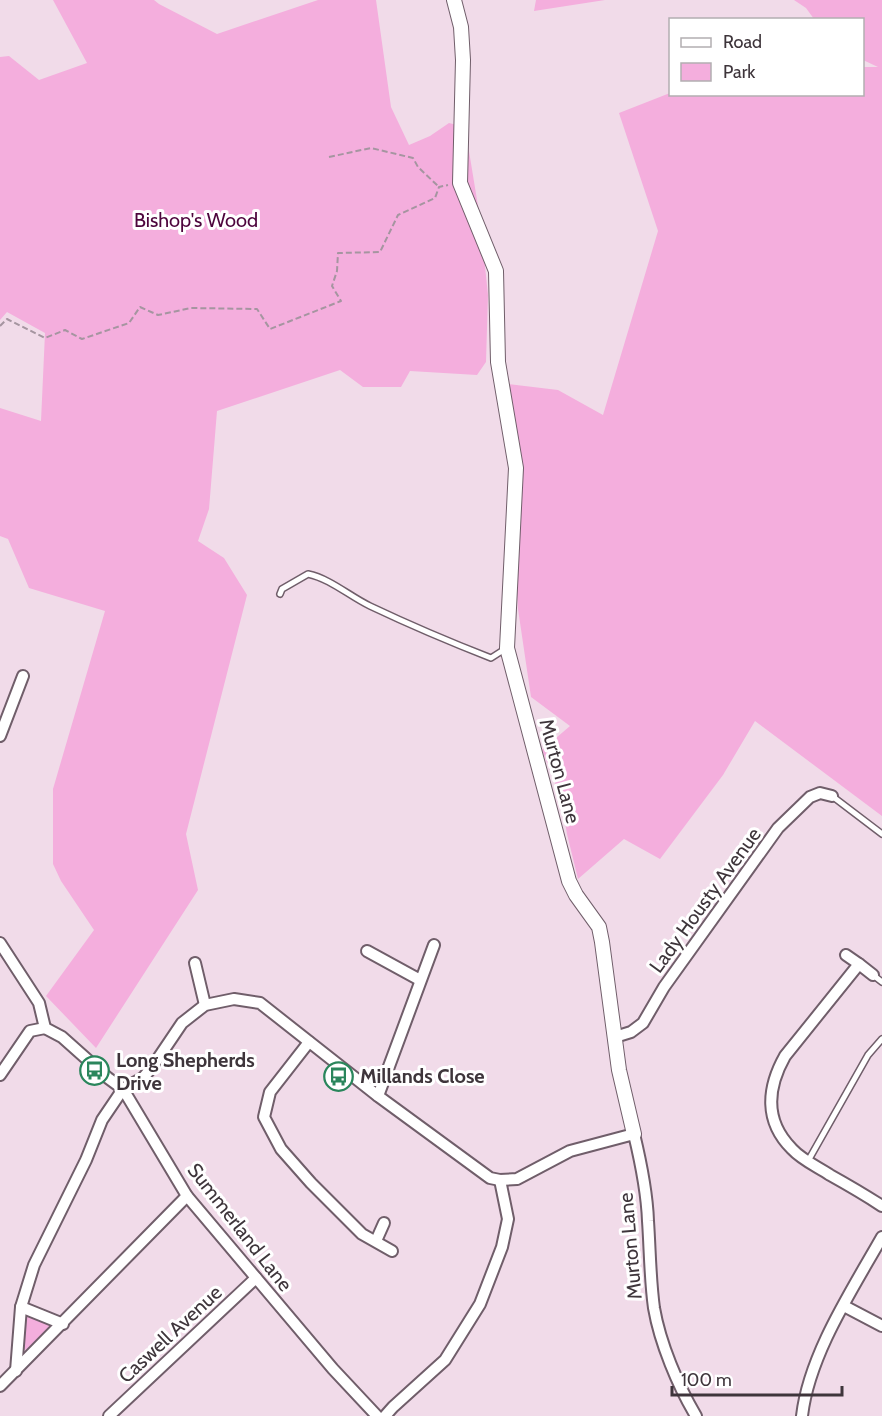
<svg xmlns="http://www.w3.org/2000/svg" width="882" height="1416" font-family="Cabin,sans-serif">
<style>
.green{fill:#f4aedd}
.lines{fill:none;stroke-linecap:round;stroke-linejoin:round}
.lane-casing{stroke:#705e6a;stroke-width:8}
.street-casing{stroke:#705e6a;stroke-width:14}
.secondary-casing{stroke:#705e6a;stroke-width:16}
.path{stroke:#a595a0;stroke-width:2;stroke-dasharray:6 3;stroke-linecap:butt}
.lane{stroke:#fff;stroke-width:5}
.street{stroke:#fff;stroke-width:10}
.secondary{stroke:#fff;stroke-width:14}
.labels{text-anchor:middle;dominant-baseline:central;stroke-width:6;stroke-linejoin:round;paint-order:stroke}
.park-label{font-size:20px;fill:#4e053d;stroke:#fff}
.street-label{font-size:20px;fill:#3e353b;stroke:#fff}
.poi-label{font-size:20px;font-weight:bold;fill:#3e353b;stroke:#fff;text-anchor:start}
</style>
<rect width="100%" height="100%" fill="#f1dbe9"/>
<g class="green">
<polygon points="53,0 154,0 159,4 217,34 318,0 376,0 391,107 409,145 430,136 449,123 465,127 480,218 488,295 486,362 477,375 410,371 401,387 363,387 340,370 217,411 209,509 198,541 224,558 247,595 186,834 198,890 96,1048 46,996 94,930 61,881 53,864 53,789 105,611 29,588 8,539 0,536 0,408 41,421 45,333 7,312 0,320 0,57 9,56 39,80 87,63"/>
<polygon points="536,0 605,0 534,11"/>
<polygon points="794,0 882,0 882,816 755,721 723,775 660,859 624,839 578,879 567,834 561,798 542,750 570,726 531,697 518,609 516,575 521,509 521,466 508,384 558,390 603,415 658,231 619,113 670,93 670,94 862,94 863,67 878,67 863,60 862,20 814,19 806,8"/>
<polygon points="26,1314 49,1323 51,1327 32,1346 25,1350 23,1349 22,1345"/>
</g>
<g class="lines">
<defs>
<g id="lane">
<path d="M 280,594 L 282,589 L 308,574 C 331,579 349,596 370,606 C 410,625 450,642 491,658 L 505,649"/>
<polyline points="832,796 882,834"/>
<polyline points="873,975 882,982"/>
<polyline points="808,1161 868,1055 882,1039"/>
</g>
<g id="street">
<polyline points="0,736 23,676"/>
<polyline points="0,943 39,1003 45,1028 62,1037 108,1078 123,1089 187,1196 333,1369 377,1416"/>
<polyline points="367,951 420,980"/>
<polyline points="846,955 859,964"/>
<polyline points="195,963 205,1005"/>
<path d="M 873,975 L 859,964 L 785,1056 C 767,1088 764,1121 792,1149 C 802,1160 818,1167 830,1175 C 848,1185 865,1195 882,1206"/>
<polyline points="615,1037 631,1032 643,1023 664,987 778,828 810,797 820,793 832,796"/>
<polyline points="309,1042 270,1092 264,1117 281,1149 311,1183 362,1234 392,1251"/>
<polyline points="0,1075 30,1031 45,1028"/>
<path d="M 123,1089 L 143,1078 L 153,1066 L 182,1023 L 205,1005 L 234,999 L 260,1003 L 378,1096 L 490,1178 L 500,1180 L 517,1179 L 570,1151 L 634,1134 C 641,1163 647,1191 648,1221 C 650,1250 650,1279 654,1308 C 660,1343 678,1386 696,1416"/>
<polyline points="378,1096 434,945"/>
<polyline points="376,1241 384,1223"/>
<polyline points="844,1306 882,1326"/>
<polyline points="21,1307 63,1324"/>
<polyline points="16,1371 21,1307 34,1265 86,1160 102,1120 123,1089"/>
<polyline points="0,1386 187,1196"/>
<polyline points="109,1416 256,1278"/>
<polyline points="385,1416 393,1407 445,1360 480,1304 502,1247 508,1219 500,1180"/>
<path d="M 802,1416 C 809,1355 852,1290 882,1237"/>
</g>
<polyline id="secondary" points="454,0 461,27 463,60 460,183 496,271 498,362 516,468 507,648 569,881 576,895 599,927 602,942 619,1070 634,1134"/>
</defs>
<use href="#lane" class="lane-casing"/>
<use href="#street" class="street-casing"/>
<use href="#secondary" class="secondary-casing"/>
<g class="path">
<polyline points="329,157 371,148 413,158 418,167 439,187"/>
<polyline points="0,326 7,319 45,338 65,330 82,339 129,323 140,307 158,315 191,308 257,309 270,329 341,301 332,286 337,271 338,253 380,252 398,215 435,198 439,187 448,185"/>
</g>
<use href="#lane" class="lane"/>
<use href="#street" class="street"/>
<use href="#secondary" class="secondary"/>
</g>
<defs>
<symbol id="bus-ring" viewBox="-11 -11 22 22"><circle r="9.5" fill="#fff" stroke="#2a865c" stroke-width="1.5"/><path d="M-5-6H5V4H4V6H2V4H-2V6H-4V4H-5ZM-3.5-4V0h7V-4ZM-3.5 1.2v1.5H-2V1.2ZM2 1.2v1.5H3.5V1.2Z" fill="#2a865c"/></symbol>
</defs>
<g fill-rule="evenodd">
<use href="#bus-ring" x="78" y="1054" width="33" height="33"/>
<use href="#bus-ring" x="322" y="1060" width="33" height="33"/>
</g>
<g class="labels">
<g class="park-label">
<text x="196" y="220">Bishop's Wood</text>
</g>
<g class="street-label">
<text transform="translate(560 771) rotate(75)">Murton Lane</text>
<text transform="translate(705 900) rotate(-54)">Lady Housty Avenue</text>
<text transform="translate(240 1227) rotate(52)">Summerland Lane</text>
<text transform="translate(630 1246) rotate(-95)">Murton Lane</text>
<text transform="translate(170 1334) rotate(-43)">Caswell Avenue</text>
</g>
<g class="poi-label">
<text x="116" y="1060">Long Shepherds<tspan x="116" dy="23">Drive</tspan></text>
<text x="360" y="1076">Millands Close</text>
</g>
</g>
<rect x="669" y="18" width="195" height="78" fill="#ffffff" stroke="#b2aeb1" stroke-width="1.5"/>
<rect x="681" y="38" width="30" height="9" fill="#ffffff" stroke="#b2aeb1" stroke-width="1.5"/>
<text x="723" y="48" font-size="18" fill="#3e353b">Road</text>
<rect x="681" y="63" width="30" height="18" fill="#f4aedd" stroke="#b2aeb1" stroke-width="1.5"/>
<text x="723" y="78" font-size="18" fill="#3e353b">Park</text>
<path d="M672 1386v9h170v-9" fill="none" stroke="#3e353b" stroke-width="3"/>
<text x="681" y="1386" font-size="18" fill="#3e353b" stroke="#ffffff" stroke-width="4.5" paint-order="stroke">100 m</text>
</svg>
